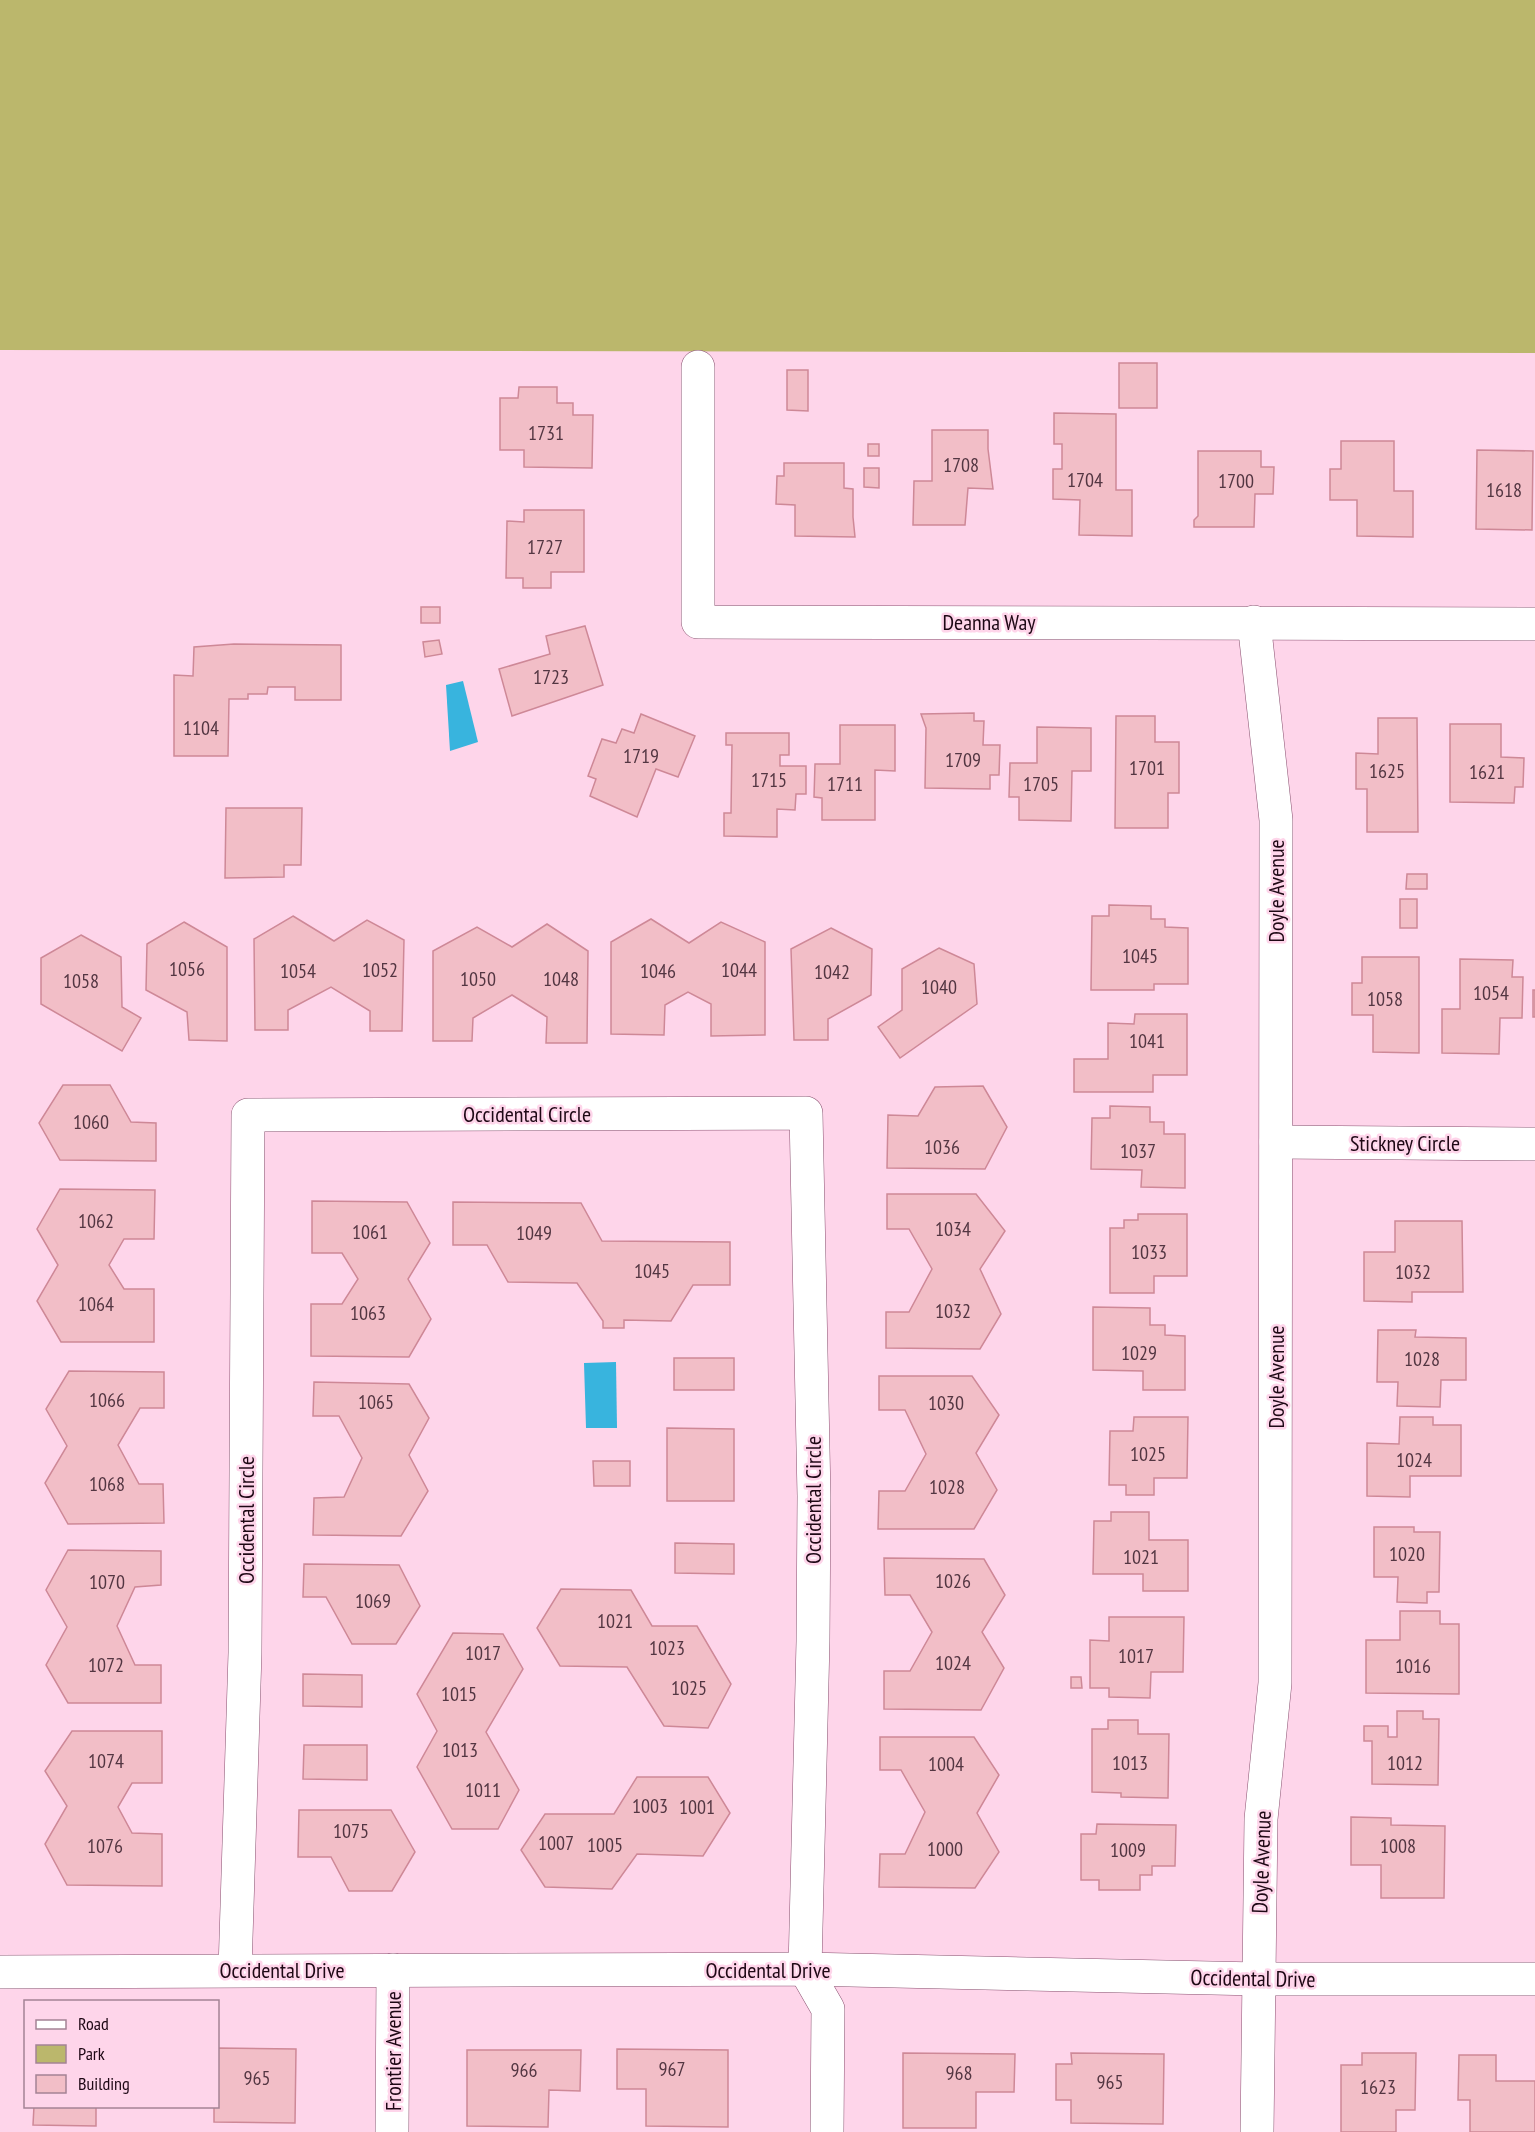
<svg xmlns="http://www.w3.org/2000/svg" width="1535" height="2132" font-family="'PT Sans Narrow',sans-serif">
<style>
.green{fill:#bbb76c}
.water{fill:#38b4de}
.building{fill:#f2bec7;stroke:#ce8897;stroke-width:1.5}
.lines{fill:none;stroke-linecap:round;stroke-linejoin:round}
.minor-casing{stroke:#895170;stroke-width:34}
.minor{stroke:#fff;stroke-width:33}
.labels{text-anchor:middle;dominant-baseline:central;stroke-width:5;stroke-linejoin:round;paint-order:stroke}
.number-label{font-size:20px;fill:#533642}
.street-label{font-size:22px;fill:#1e0815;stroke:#fed5ea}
</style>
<rect width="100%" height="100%" fill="#fed5ea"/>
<polygon class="green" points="0,0 1535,0 1535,353 0,350"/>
<g class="water">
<polygon points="463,681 478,742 450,751 446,685"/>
<polygon points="616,1362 617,1428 586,1428 584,1363"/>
</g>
<g class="building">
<rect x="1119" y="363" width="38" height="45"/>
<polygon points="787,370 808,370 808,411 787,410"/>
<polygon points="519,387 557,387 557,403 573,403 573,415 593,415 592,468 524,467 524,450 500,450 500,398 518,398"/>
<polygon points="1054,413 1116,414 1116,490 1132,490 1132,536 1079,535 1080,500 1053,499 1053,469 1062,469 1062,444 1054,444"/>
<polygon points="932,430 988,430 988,449 993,489 968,488 965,525 913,525 914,481 932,481"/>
<polygon points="1341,441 1394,441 1394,491 1413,491 1413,537 1357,536 1357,500 1330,500 1330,469 1341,469"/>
<rect x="868" y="444" width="11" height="12"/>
<polygon points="1477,450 1533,451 1532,530 1476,529"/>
<polygon points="1198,451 1261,451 1261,467 1274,467 1273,494 1255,494 1254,527 1194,527 1194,520 1198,516"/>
<polygon points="784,463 844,463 844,488 853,489 853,517 855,537 795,536 795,505 776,504 777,476 784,476"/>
<polygon points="864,468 879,468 879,488 864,487"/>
<polygon points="524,510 584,510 584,572 551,572 551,588 523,588 523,578 506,578 507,521 524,522"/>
<rect x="421" y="607" width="19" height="16"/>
<polygon points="585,626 603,685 512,716 499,669 550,654 546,636"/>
<polygon points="439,640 442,654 425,657 423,642"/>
<polygon points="234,644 341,645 341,700 295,700 295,687 268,687 267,694 248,694 248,699 229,699 228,756 174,756 174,675 193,676 194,647"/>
<polygon points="974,713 974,721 984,721 983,745 1000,745 999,775 990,775 990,789 925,788 926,728 921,714"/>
<polygon points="641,714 695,736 678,777 656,769 637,817 590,796 596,779 588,776 602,739 616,743 622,729 634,733"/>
<polygon points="1116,716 1155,716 1155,742 1179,742 1179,793 1168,793 1168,828 1115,828"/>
<polygon points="1378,718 1417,718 1418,832 1367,832 1367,789 1356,789 1356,753 1378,754"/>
<polygon points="1450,724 1501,724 1501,757 1524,758 1523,787 1515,787 1514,803 1450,802"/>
<polygon points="840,725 895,725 895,771 875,770 875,820 822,820 822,798 814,797 815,764 840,764"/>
<polygon points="1037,727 1091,728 1091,771 1072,771 1071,821 1019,820 1019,797 1009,797 1010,763 1037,763"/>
<polygon points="726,733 789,733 789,755 780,755 780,766 806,766 806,794 796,794 795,810 777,809 777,837 724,836 724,813 731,813 732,745 726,745"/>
<polygon points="226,808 302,808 301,865 284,865 284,877 225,878"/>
<polygon points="1407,874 1427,874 1427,889 1406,889"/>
<rect x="1400" y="899" width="17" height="29"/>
<polygon points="1109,905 1151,906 1151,919 1165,919 1165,927 1188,928 1188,984 1154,984 1154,990 1091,990 1092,916 1109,916"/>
<polygon points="293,916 334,941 367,920 404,940 402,1031 370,1031 370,1011 331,987 288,1010 288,1030 255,1030 254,939"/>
<polygon points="651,919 689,943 721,922 765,942 765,1035 711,1036 711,1004 688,992 665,1005 664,1035 611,1034 611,942"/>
<polygon points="184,922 227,947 227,1041 189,1040 187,1012 146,990 147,944"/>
<polygon points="547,924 588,951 587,1043 546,1043 547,1017 512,995 473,1018 472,1041 433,1041 433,951 477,927 512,947"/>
<polygon points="831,928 872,949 871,995 828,1019 828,1040 794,1040 791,949"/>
<polygon points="81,935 121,957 122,1007 141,1018 122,1051 41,1004 41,958"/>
<polygon points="939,948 974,964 977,1004 900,1058 878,1027 902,1010 902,969"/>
<polygon points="1362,957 1419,957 1419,1053 1373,1052 1373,1015 1352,1015 1352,983 1362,983"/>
<polygon points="1460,959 1513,960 1512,977 1523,977 1522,1018 1500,1018 1499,1054 1442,1053 1442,1009 1460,1009"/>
<rect x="1533" y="990" width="2" height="27"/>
<polygon points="1135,1014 1187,1014 1187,1075 1153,1075 1153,1092 1074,1092 1074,1059 1108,1059 1108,1023 1134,1024"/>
<polygon points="63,1085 110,1085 131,1122 156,1123 156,1161 60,1160 39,1123"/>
<polygon points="983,1086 1007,1127 985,1169 887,1168 888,1115 918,1116 935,1087"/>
<polygon points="1110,1106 1150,1107 1150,1122 1164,1122 1164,1134 1185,1134 1185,1188 1141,1187 1142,1170 1091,1169 1092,1118 1110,1118"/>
<polygon points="60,1189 155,1190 154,1239 124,1239 109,1265 124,1289 154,1289 154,1342 61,1342 37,1301 58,1265 37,1229"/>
<polygon points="887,1194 976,1194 1005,1231 980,1269 1001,1314 980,1349 886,1348 886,1312 909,1312 932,1269 909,1229 887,1229"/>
<polygon points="312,1201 407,1202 430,1243 408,1279 431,1319 409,1357 311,1356 311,1304 342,1304 358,1279 342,1253 312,1253"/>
<polygon points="453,1202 581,1203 602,1241 730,1242 730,1285 693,1285 671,1321 624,1320 624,1328 603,1328 603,1321 577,1283 508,1282 487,1245 453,1245"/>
<polygon points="1138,1214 1187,1214 1187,1276 1154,1276 1154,1293 1110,1293 1110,1228 1124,1228 1124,1220 1138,1220"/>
<polygon points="1395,1221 1462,1221 1463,1292 1412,1292 1412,1302 1364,1301 1364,1252 1395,1252"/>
<polygon points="1093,1307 1150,1308 1150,1325 1165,1325 1165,1335 1185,1336 1185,1390 1143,1390 1143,1371 1093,1370"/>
<polygon points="1378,1330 1416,1330 1415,1337 1466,1338 1466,1380 1441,1380 1440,1407 1397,1406 1398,1382 1377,1382"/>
<rect x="674" y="1358" width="60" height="32"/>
<polygon points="69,1371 164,1372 164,1408 140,1408 118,1445 139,1484 163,1484 164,1523 68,1524 45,1483 67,1446 46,1409"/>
<polygon points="879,1376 972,1376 999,1415 976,1453 997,1490 974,1529 878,1529 879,1491 905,1491 926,1454 905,1410 879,1410"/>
<polygon points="314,1382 409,1384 429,1418 409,1455 428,1491 401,1536 313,1535 314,1498 344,1497 362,1458 339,1416 313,1416"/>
<polygon points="1134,1417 1188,1417 1187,1478 1154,1478 1154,1495 1126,1495 1126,1485 1109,1485 1110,1431 1133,1431"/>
<polygon points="1400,1417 1433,1417 1433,1425 1461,1425 1461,1476 1410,1476 1410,1497 1367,1496 1367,1443 1399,1444"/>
<polygon points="667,1428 734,1429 734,1501 667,1501"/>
<polygon points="593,1461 630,1461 630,1486 594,1486"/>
<polygon points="1111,1512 1149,1512 1149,1540 1188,1540 1188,1591 1143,1591 1143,1574 1093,1574 1094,1521 1111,1521"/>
<polygon points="1374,1527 1414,1527 1414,1532 1440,1532 1439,1592 1427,1592 1427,1603 1397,1602 1398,1577 1374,1577"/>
<polygon points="675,1543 734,1544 734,1574 675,1573"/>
<polygon points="68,1550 161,1551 161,1585 135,1587 117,1626 135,1665 161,1665 161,1703 68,1703 46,1665 67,1627 46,1590"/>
<polygon points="884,1558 984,1559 1005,1595 982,1632 1004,1668 981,1710 884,1709 884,1671 910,1671 932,1632 910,1595 885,1595"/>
<polygon points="304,1564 399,1565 420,1606 396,1644 352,1644 326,1597 303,1597"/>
<polygon points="561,1589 631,1590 652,1626 697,1626 731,1684 708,1728 664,1726 627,1667 560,1666 537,1628"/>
<polygon points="1400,1611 1440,1611 1440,1624 1459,1624 1459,1694 1366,1693 1366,1640 1400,1640"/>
<polygon points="1109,1617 1184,1617 1183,1672 1151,1672 1150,1698 1109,1697 1109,1688 1090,1688 1090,1640 1109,1641"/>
<polygon points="453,1633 503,1634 523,1669 486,1732 519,1790 498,1829 452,1829 417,1767 437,1731 417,1694"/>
<polygon points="303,1674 362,1675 362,1707 303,1706"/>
<polygon points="1071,1677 1081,1677 1082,1688 1071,1688"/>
<polygon points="1397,1711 1423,1711 1423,1719 1439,1719 1438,1785 1372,1784 1372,1741 1364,1741 1364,1726 1388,1726 1388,1737 1397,1737"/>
<polygon points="1108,1720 1138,1720 1138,1734 1169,1734 1168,1798 1121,1797 1121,1793 1092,1792 1092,1729 1108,1729"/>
<polygon points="72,1731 162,1731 162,1783 132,1783 118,1807 132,1833 162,1834 162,1886 67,1885 45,1844 67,1806 45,1771"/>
<polygon points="880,1737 974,1737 999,1775 977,1813 999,1852 975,1888 879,1887 880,1854 905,1854 925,1812 901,1770 880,1770"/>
<polygon points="304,1745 367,1745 367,1780 303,1779"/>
<polygon points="637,1777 708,1777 730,1813 703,1856 637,1854 612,1889 545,1887 521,1850 545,1814 614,1814"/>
<polygon points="299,1810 391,1810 415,1852 392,1891 349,1891 331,1857 298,1857"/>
<polygon points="1351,1817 1391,1818 1391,1825 1445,1826 1444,1898 1381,1898 1381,1865 1351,1865"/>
<polygon points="1097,1824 1176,1825 1175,1866 1152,1866 1152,1875 1140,1875 1140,1890 1099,1890 1099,1880 1081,1880 1081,1834 1096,1834"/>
<polygon points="218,2048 296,2049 295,2123 214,2122 214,2106 218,2106"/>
<polygon points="617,2049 728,2050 728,2127 646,2126 646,2089 617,2089"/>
<polygon points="467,2050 581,2050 580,2091 549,2090 548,2127 467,2126"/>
<polygon points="903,2053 1015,2054 1014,2092 976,2092 976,2128 903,2128"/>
<polygon points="1071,2053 1164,2054 1163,2124 1071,2123 1071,2100 1056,2100 1056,2064 1072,2064"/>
<polygon points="1362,2053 1416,2053 1415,2110 1396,2110 1396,2132 1341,2132 1341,2065 1362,2065"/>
<polygon points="1459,2055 1496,2055 1496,2081 1535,2081 1535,2132 1470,2132 1470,2100 1458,2100"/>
<polygon points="34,2106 96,2106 96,2126 33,2125"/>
</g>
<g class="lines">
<defs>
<g id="minor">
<polyline points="698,367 698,622 1535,624"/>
<polyline points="1254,622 1276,820 1275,1683 1261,1819 1257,2132"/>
<polyline points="1276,1142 1535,1144"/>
<polyline points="235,1970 245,1653 248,1115 806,1113 814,1496 813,1641 805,1969 828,2009 827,2132"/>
<polyline points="0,1972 805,1969 1258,1979 1535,1979"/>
<polyline points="392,2132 393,1970"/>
</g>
</defs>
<use href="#minor" class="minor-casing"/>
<use href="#minor" class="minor"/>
</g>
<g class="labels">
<g class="number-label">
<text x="546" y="433">1731</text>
<text x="961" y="465">1708</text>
<text x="1085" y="480">1704</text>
<text x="1236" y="481">1700</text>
<text x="1504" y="490">1618</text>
<text x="545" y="547">1727</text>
<text x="551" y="677">1723</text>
<text x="201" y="728">1104</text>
<text x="641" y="756">1719</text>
<text x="963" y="760">1709</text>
<text x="1147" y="768">1701</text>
<text x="1387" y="771">1625</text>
<text x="1487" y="772">1621</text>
<text x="769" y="780">1715</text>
<text x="845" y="784">1711</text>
<text x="1041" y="784">1705</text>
<text x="1140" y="956">1045</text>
<text x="187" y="969">1056</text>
<text x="380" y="970">1052</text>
<text x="739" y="970">1044</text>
<text x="298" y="971">1054</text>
<text x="658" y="971">1046</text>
<text x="832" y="972">1042</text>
<text x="478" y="979">1050</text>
<text x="561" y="979">1048</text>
<text x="81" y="981">1058</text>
<text x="939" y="987">1040</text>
<text x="1491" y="993">1054</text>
<text x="1385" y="999">1058</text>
<text x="1147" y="1041">1041</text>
<text x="91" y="1122">1060</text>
<text x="942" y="1147">1036</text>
<text x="1138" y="1151">1037</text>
<text x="96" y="1221">1062</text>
<text x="953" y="1229">1034</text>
<text x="370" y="1232">1061</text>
<text x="534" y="1233">1049</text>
<text x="1149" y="1252">1033</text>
<text x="652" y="1271">1045</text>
<text x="1413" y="1272">1032</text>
<text x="96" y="1304">1064</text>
<text x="953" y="1311">1032</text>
<text x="368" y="1313">1063</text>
<text x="1139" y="1353">1029</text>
<text x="1422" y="1359">1028</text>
<text x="107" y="1400">1066</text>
<text x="376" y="1402">1065</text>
<text x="946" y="1403">1030</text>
<text x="1148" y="1454">1025</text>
<text x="1414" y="1460">1024</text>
<text x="107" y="1484">1068</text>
<text x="947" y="1487">1028</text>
<text x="1407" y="1554">1020</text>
<text x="1141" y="1557">1021</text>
<text x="953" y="1581">1026</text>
<text x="107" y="1582">1070</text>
<text x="373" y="1601">1069</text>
<text x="615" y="1621">1021</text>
<text x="667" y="1648">1023</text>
<text x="483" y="1653">1017</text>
<text x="1136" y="1656">1017</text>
<text x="953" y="1663">1024</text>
<text x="106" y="1665">1072</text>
<text x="1413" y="1666">1016</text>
<text x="689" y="1688">1025</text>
<text x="459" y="1694">1015</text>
<text x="460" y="1750">1013</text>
<text x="106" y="1761">1074</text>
<text x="1130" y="1763">1013</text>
<text x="1405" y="1763">1012</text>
<text x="946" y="1764">1004</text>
<text x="483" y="1790">1011</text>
<text x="650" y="1806">1003</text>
<text x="697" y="1807">1001</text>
<text x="351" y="1831">1075</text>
<text x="556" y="1843">1007</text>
<text x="605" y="1845">1005</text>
<text x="105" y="1846">1076</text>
<text x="1398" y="1846">1008</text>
<text x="945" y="1849">1000</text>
<text x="1128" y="1850">1009</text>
<text x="672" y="2069">967</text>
<text x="524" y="2070">966</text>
<text x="959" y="2073">968</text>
<text x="257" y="2078">965</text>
<text x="1110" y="2082">965</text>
<text x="1378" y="2087">1623</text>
</g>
<g class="street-label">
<text x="989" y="622">Deanna Way</text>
<text transform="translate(1276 891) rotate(-90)">Doyle Avenue</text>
<text x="527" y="1114">Occidental Circle</text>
<text x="1405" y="1143">Stickney Circle</text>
<text transform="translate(1276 1377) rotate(-90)">Doyle Avenue</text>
<text transform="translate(813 1500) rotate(-90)">Occidental Circle</text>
<text transform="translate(246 1520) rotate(-90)">Occidental Circle</text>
<text transform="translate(1261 1862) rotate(-88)">Doyle Avenue</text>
<text x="282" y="1970">Occidental Drive</text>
<text x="768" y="1970">Occidental Drive</text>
<text transform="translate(1253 1978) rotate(1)">Occidental Drive</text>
<text transform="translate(393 2051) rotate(-90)">Frontier Avenue</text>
</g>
</g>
<rect x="24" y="2000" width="195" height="108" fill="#fed5ea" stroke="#a48395" stroke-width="1.5"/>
<rect x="36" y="2020" width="30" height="9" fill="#ffffff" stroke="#a48395" stroke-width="1.5"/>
<text x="78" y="2030" font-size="18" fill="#1e0815">Road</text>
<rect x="36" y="2045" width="30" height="18" fill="#bbb76c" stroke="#a48395" stroke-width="1.5"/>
<text x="78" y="2060" font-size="18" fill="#1e0815">Park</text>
<rect x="36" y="2075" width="30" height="18" fill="#f2bec7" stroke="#a48395" stroke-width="1.5"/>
<text x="78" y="2090" font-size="18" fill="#1e0815">Building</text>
</svg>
